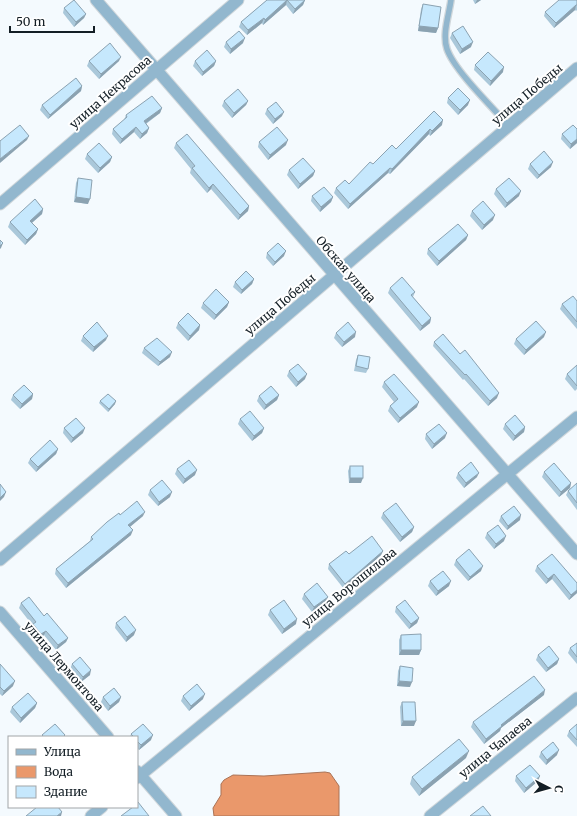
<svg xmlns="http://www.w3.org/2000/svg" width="577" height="816" font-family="Merriweather,serif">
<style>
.water{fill:#ea986b;stroke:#aa7356}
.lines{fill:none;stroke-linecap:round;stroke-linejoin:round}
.lane-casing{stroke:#d0d7db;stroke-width:8}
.street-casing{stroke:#d0d7db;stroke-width:13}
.lane{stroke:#92b7ce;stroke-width:5.5}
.street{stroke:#92b7ce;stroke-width:11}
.wall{fill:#aac8da}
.shaded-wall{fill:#8ba2b1}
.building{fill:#c6e8fd;stroke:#8ba2b1}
.labels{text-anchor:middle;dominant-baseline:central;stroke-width:4;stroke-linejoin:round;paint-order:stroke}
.street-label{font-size:12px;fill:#131e25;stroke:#fff}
</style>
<rect width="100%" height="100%" fill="#f4fafe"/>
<polygon class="water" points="325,772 330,773 339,786 339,816 214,816 213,808 221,795 221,784 224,780 233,775 264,776"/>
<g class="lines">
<defs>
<path id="lane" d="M 451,0 C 449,15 442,34 447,49 C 454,70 493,108 509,126"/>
<g id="street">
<polyline points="96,0 577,554"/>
<polyline points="0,204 238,0"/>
<polyline points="0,560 577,68"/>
<polyline points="0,612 108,737"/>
<polyline points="137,771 176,816"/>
<polyline points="137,778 577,417"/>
<polyline points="91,816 102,807"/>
<polyline points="430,816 577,698"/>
</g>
</defs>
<use href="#lane" class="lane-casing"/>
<use href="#street" class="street-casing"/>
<use href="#lane" class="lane"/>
<use href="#street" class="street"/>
</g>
<g class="wall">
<polygon points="267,0 305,0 303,5 293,14 286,5 263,25 262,23 247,35 239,27 241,22"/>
<polygon points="473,0 481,0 475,4"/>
<polygon points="577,0 577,10 576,11 575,10 554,28 544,16 545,12"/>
<polygon points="423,4 438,28 436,33 418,31 421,9"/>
<polygon points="64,8 86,14 84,18 74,27 63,13"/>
<polygon points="452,33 471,47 460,54 450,38"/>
<polygon points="226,42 243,43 230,54 224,47"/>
<polygon points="89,61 119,61 99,79 87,66"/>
<polygon points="195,61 216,61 214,66 202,76 193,66"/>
<polygon points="475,65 503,72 490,86 474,70"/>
<polygon points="82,86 81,91 48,119 40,110 42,105"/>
<polygon points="448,98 468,105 458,115 447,103"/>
<polygon points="224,101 248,101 246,105 232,118 222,106"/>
<polygon points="162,108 160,113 146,124 149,128 147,133 140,139 134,132 120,144 112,134 113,129 124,120 126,115"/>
<polygon points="267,109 282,116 273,124 265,114"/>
<polygon points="434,111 442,125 430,136 429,134 390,174 388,173 348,209 334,193 336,188 349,184 373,164 396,149"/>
<polygon points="577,129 577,143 570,149 561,139 562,134"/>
<polygon points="259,142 286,145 268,160 258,147"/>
<polygon points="176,143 249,206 248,211 238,220 211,189 207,193 190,173 191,169 174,148"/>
<polygon points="87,154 112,157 110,162 98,173 85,159"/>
<polygon points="530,164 551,167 537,179 528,169"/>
<polygon points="289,170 315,171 313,176 298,189 287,175"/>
<polygon points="78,178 88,204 74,202 76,183"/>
<polygon points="496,189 519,196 505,208 494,194"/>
<polygon points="312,196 333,197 331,202 320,212 311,201"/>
<polygon points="43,209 42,214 32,223 38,229 36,234 25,245 8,227 10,222"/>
<polygon points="472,211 493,220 482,230 470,216"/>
<polygon points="468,235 466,240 437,266 427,254 428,249"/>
<polygon points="267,253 284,256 273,266 266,258"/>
<polygon points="254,279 252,284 241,294 233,287 235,282"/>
<polygon points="390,288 415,292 413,297 431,318 430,323 420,331 388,293"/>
<polygon points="577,301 577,329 560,309 562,304"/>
<polygon points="229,302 227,307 214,320 201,308 203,303"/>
<polygon points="178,323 200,325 199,330 188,341 176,328"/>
<polygon points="336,333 355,337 342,347 334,338"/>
<polygon points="83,336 106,340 93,352 81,341"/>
<polygon points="544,337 524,355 514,344 516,339"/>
<polygon points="434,342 497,398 488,406 464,379 463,380 433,346"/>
<polygon points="144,348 170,357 158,366 142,353"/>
<polygon points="358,355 368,369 366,373 354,371 356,360"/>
<polygon points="577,365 577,389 575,391 565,379 567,374"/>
<polygon points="289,371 305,379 296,387 287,376"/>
<polygon points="384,382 417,407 398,423 388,411 390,406 394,402 382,387"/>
<polygon points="33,394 32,399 20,409 11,400 13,395"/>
<polygon points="279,395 277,400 264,410 257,401 259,396"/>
<polygon points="100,401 115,404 108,412 99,403"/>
<polygon points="240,419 264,428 262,433 252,441 238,424"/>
<polygon points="505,424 525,427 524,432 513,441 503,429"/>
<polygon points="64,428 83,433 71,443 63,433"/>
<polygon points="426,434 445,438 432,449 425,439"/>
<polygon points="58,449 56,454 36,472 28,463 30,459"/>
<polygon points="350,466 361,483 349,483 348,471"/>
<polygon points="177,469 195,475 183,484 175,474"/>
<polygon points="544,472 571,483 570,488 559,497 542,477"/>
<polygon points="458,473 477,477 464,488 456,478"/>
<polygon points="577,483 577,510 566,495 568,491"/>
<polygon points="150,490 170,497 158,506 148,495"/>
<polygon points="383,513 414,527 412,532 400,542 381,518"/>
<polygon points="120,515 143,516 130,527 131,535 66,588 55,574 56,569 90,541 91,537"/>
<polygon points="501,516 520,520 507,530 499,521"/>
<polygon points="487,533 504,541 494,549 485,538"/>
<polygon points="383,551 381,555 344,589 328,569 329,564 349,554"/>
<polygon points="456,560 481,571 468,581 454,565"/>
<polygon points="537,566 577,583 577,593 569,600 552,579 546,584 535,571"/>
<polygon points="430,581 449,586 436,596 428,586"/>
<polygon points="304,594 328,597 326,601 312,612 302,599"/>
<polygon points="21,603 44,616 68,638 66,642 56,650 44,635 39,639 31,629 33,626 19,608"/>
<polygon points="396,607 419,618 417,623 409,629 395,612"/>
<polygon points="270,610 296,624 282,634 268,615"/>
<polygon points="116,623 134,635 126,642 115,628"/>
<polygon points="401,635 421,650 419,655 399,655 399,640"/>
<polygon points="577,643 577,664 568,653 570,648"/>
<polygon points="538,655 559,659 557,664 546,672 536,660"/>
<polygon points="0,664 13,686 2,696 0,694"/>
<polygon points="72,664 90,675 81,682 70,669"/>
<polygon points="400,666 410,687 397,686 398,671"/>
<polygon points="544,695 501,728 500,731 484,744 471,727 473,722"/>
<polygon points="183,696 203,699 189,711 181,701"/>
<polygon points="103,697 121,697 119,702 108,711 101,702"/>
<polygon points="402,702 414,726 401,726 400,707"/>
<polygon points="37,703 35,708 20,723 10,712 12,707"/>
<polygon points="577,724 577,747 567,736 569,731"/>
<polygon points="131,734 151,740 139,750 137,748 137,737 130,737"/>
<polygon points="541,752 557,755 546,765 539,757"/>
<polygon points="466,758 419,796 410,784 412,777"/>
<polygon points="516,776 538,781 524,793 515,781"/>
</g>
<g class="shaded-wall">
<polygon points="287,0 286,5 263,25 265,20"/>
<polygon points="305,0 303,5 293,14 295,9"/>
<polygon points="477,0 481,0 475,4"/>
<polygon points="576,5 575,10 554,28 556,23"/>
<polygon points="86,14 84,18 74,27 76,22"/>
<polygon points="264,18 262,23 247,35 248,30"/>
<polygon points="419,26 438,28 436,33 418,31"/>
<polygon points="245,38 243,43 230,54 231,49"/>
<polygon points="473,42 471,47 460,54 462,49"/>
<polygon points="121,57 119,61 99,79 101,74"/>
<polygon points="216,61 214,66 202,76 203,72"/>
<polygon points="504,67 503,72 490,86 491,81"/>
<polygon points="82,86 81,91 48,119 50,115"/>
<polygon points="470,100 468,105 458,115 460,110"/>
<polygon points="248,101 246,105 232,118 234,113"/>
<polygon points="162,108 160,113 142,126 144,121"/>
<polygon points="284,112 282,116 273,124 275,119"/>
<polygon points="443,120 442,125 430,136 432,131"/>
<polygon points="136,127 134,132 120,144 122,139"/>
<polygon points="149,128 147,133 140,139 142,134"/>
<polygon points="430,129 429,134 390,174 392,169"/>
<polygon points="29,136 27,140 0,163 0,159"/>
<polygon points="577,139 577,143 570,149 571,144"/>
<polygon points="288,140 286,145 268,160 270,155"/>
<polygon points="112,157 110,162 98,173 100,168"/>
<polygon points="553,162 551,167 537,179 539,175"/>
<polygon points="390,168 388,173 348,209 350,204"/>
<polygon points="315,171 313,176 298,189 300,184"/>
<polygon points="213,184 211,189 207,193 209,188"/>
<polygon points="521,191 519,196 505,208 507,203"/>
<polygon points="76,197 90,199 88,204 74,202"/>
<polygon points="333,197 331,202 320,212 321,207"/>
<polygon points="249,206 248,211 238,220 240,215"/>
<polygon points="43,209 42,214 28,226 30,221"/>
<polygon points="495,215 493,220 482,230 484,225"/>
<polygon points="38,229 36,234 25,245 27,240"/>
<polygon points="468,235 466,240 437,266 439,261"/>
<polygon points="3,243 1,248 0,249 0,246"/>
<polygon points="286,251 284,256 273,266 275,262"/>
<polygon points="254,279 252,284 241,294 242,290"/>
<polygon points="229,302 227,307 214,320 216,315"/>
<polygon points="431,318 430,323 420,331 422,326"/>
<polygon points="200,325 199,330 188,341 190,336"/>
<polygon points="356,332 355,337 342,347 344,342"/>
<polygon points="546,332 544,337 524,355 526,350"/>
<polygon points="108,336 106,340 93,352 94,347"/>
<polygon points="172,352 170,357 158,366 160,362"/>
<polygon points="307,374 305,379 296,387 298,382"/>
<polygon points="499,393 497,398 488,406 490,401"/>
<polygon points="33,394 32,399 20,409 22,404"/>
<polygon points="279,395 277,400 264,410 266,405"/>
<polygon points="116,401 115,404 108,412 109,409"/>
<polygon points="419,402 417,407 398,423 400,418"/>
<polygon points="525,427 524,432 513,441 515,436"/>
<polygon points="85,428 83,433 71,443 73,438"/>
<polygon points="264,428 262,433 252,441 254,436"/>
<polygon points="447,433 445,438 432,449 434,444"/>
<polygon points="58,449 56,454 36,472 38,467"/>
<polygon points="197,470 195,475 183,484 185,479"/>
<polygon points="479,473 477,477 464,488 466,483"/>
<polygon points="350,478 363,478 361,483 349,483"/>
<polygon points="571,483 570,488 559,497 561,492"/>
<polygon points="6,492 4,497 0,501 0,498"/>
<polygon points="172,492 170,497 158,506 159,502"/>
<polygon points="145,512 143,516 126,530 128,525"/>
<polygon points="521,515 520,520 507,530 508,526"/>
<polygon points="414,527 412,532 400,542 402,537"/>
<polygon points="133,530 131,535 66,588 68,583"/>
<polygon points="506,536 504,541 494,549 496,544"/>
<polygon points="383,551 381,555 344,589 345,584"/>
<polygon points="483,566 481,571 468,581 470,577"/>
<polygon points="554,574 552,579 546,584 548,579"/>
<polygon points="451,581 449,586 436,596 438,591"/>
<polygon points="577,590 577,593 569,600 571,595"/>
<polygon points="328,597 326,601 312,612 314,607"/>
<polygon points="419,618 417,623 409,629 411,624"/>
<polygon points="297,619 296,624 282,634 284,629"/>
<polygon points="136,630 134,635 126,642 127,637"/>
<polygon points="46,631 44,635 39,639 41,634"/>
<polygon points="68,638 66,642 56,650 58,645"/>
<polygon points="401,650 421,650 419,655 399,655"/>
<polygon points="559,659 557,664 546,672 548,668"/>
<polygon points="91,670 90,675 81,682 83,677"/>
<polygon points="15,681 13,686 2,696 4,691"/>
<polygon points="399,681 412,682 410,687 397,686"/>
<polygon points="545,690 544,695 501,728 500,731 484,744 486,739 501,725"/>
<polygon points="205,694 203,699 189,711 191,706"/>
<polygon points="121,697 119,702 108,711 110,706"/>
<polygon points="37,703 35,708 20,723 21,718"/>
<polygon points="403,721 416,721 414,726 401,726"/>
<polygon points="153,735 151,740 139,750 141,745"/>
<polygon points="559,750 557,755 546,765 547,760"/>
<polygon points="469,751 466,758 419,796 422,789"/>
<polygon points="540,776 538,781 524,793 526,788"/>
<polygon points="62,812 61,816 57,816"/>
</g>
<g class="building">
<polygon points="74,0 86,14 76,22 64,8"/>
<polygon points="267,0 305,0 295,9 287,0 265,20 264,18 248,30 241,22"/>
<polygon points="559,0 577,0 577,5 576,5 556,23 545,12"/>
<polygon points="423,4 441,7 438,28 419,26"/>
<polygon points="463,26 473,42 462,49 452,33"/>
<polygon points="239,31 245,38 231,49 226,42"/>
<polygon points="110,43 121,57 101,74 89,61"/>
<polygon points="207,50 216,61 203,72 195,61"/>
<polygon points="488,52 504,67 491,81 475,65"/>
<polygon points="76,78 82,86 50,115 42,105"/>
<polygon points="458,88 470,100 460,110 448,98"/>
<polygon points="238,89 248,101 234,113 224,101"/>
<polygon points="152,96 162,108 144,121 149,128 142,134 136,127 122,139 113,129 127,117 126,115"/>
<polygon points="276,102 284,112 275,119 267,109"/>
<polygon points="434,111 443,120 432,131 430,129 392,169 390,168 350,204 336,188 345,180 349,184 370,162 373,164 392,145 396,149"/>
<polygon points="20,125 29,136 0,159 0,141"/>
<polygon points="573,125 577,129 577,139 571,144 562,134"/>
<polygon points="277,127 288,140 270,155 259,142"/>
<polygon points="187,134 249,206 240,215 213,184 209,188 192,168 195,166 176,143"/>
<polygon points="99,143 112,157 100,168 87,154"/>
<polygon points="544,151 553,162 539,175 530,164"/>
<polygon points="303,158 315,171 300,184 289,170"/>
<polygon points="78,178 92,180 90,199 76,197"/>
<polygon points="509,178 521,191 507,203 496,189"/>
<polygon points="324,187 333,197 321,207 312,196"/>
<polygon points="35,199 43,209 30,221 38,229 27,240 10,222"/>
<polygon points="483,201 495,215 484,225 472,211"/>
<polygon points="458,224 468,235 439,261 428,249"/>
<polygon points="0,240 3,243 0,246"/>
<polygon points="278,243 286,251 275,262 267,253"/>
<polygon points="246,271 254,279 242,290 235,282"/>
<polygon points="402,277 415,292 411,295 431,318 422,326 390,288"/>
<polygon points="216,289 229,302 216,315 203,303"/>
<polygon points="573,296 577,301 577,322 562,304"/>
<polygon points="188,313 200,325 190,336 178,323"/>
<polygon points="536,321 546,332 526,350 516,339"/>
<polygon points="97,322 108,336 94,347 83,336"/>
<polygon points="348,322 356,332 344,342 336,333"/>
<polygon points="443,334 460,354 465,350 499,393 490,401 466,374 465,375 434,342"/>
<polygon points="157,338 172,352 160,362 144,348"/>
<polygon points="358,355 370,357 368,369 356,366"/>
<polygon points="298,364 307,374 298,382 289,371"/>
<polygon points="577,365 577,386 567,374"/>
<polygon points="394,374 419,402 400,418 390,406 398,399 384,382"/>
<polygon points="24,385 33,394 22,404 13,395"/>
<polygon points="271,386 279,395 266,405 259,396"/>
<polygon points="108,394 116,401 109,409 100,401"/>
<polygon points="250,411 264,428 254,436 240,419"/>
<polygon points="515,415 525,427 515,436 505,424"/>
<polygon points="76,418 85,428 73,438 64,428"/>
<polygon points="439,424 447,433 434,444 426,434"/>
<polygon points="50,440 58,449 38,467 30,459"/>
<polygon points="189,460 197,470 185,479 177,469"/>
<polygon points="471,462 479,473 466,483 458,473"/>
<polygon points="554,463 571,483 561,492 544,472"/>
<rect x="350" y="466" width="13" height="12"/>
<polygon points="162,480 172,492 159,502 150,490"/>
<polygon points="577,483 577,503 568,491"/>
<polygon points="0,484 6,492 0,498"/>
<polygon points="137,501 145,512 128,525 133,530 68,583 56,569 93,539 91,537 107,522 119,513 120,515"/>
<polygon points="396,503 414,527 402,537 383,513"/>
<polygon points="514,506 521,515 508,526 501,516"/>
<polygon points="498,525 506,536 496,544 487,533"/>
<polygon points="372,536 383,551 345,584 329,564 346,551 349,554"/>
<polygon points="469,549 483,566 470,577 456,560"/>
<polygon points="552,554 577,583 577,590 571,595 554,574 548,579 537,566"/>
<polygon points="443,571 451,581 438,591 430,581"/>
<polygon points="317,583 328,597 314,607 304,594"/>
<polygon points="29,597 44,616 47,613 68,638 58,645 46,631 41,634 33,624 36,622 21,603"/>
<polygon points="284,600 297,619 284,629 270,610"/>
<polygon points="405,600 419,618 411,624 396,607"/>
<polygon points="125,616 136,630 127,637 116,623"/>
<polygon points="421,634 421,650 401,650 401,635"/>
<polygon points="577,643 577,657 570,648"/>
<polygon points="549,646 559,659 548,668 538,655"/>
<polygon points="80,657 91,670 83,677 72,664"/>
<polygon points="0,664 15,681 4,691 0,687"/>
<polygon points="400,666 413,668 412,682 399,681"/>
<polygon points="534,676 545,690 501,725 502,726 486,739 473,722"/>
<polygon points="197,684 205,694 191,706 183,696"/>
<polygon points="114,688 121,697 110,706 103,697"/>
<polygon points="28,693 37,703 21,718 12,707"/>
<polygon points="402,702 415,702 416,721 403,721"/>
<polygon points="55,724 65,735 63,737 44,737 42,735"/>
<polygon points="143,724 153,735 141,745 137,741 137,737 134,737 131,734"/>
<polygon points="577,724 577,740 569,731"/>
<polygon points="459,739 469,751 422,789 412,777"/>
<polygon points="553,742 559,750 547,760 541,752"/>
<polygon points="530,765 540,776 526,788 516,776"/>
<polygon points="138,802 149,816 121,816 133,807 137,807 137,803"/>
<polygon points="483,806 491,816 470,816"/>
<polygon points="37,807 58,807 62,812 57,816 26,816"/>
</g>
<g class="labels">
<g class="street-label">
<text transform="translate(110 92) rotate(-41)">улица Некрасова</text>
<text transform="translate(527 94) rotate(-40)">улица Победы</text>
<text transform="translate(346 269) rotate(49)">Обская улица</text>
<text transform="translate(280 304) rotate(-40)">улица Победы</text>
<text transform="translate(349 587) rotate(-39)">улица Ворошилова</text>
<text transform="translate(64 666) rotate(49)">улица Лермонтова</text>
<text transform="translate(495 747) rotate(-39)">улица Чапаева</text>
</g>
</g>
<rect x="8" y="736" width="130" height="72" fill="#ffffff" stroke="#a1a5a8"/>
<rect x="16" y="749" width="20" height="6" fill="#92b7ce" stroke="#a1a5a8"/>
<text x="44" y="756" font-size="12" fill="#131e25">Улица</text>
<rect x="16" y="766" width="20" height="12" fill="#ea986b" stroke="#a1a5a8"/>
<text x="44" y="776" font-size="12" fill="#131e25">Вода</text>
<rect x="16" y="786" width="20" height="12" fill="#c6e8fd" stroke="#a1a5a8"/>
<text x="44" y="796" font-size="12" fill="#131e25">Здание</text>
<g transform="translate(549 788) rotate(96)" stroke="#ffffff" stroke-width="3" paint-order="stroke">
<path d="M0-3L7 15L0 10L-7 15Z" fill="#131e25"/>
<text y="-6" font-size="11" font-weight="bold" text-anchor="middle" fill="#131e25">С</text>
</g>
<path d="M10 26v6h84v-6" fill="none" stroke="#131e25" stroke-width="2"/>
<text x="16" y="26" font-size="12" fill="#131e25" stroke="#ffffff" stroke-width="3" paint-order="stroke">50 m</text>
</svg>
